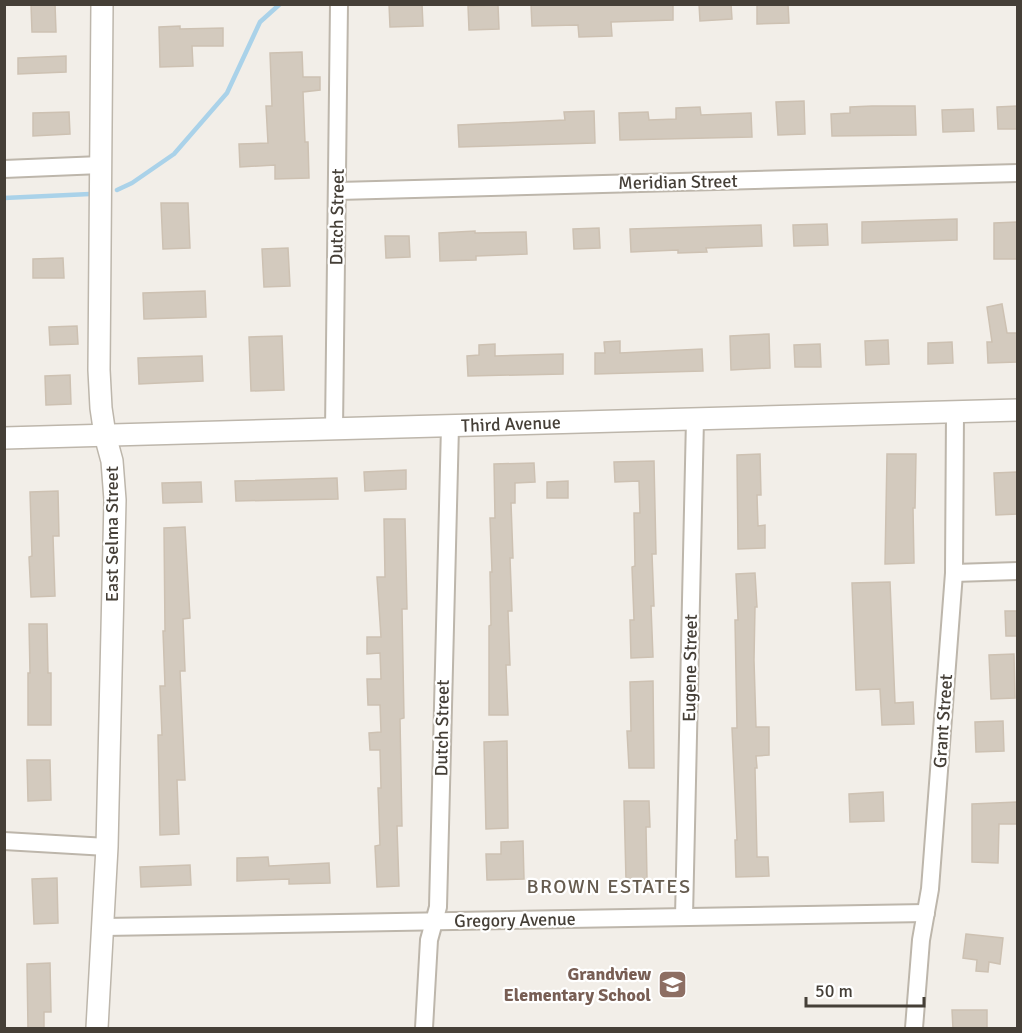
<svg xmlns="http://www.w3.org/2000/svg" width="1022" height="1033" font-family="Signika,sans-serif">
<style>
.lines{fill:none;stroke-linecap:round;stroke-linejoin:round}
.stream{stroke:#aad2e9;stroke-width:4.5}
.building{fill:#d3cabe;stroke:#cdc1b2;stroke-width:1.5}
.minor-casing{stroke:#bdb6ab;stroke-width:20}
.tertiary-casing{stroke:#bdb6ab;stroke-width:24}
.minor{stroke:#fff;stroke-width:16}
.tertiary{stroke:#fff;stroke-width:21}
.labels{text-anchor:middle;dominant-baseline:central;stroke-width:4.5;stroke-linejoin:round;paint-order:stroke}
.street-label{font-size:18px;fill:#453f37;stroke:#fff}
.education-label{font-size:18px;font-weight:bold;fill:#785e54;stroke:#fff;text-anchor:end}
.neighbourhood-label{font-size:20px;letter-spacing:1.5px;fill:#665c4f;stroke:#fff}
</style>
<rect width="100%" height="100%" fill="#f2eee8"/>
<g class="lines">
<g class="stream">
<polyline points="117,190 132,183 174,154 227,93 260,22 280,4"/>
<polyline points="4,198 90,194"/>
</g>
</g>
<g class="building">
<polygon points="31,4 55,4 56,32 32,32"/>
<polygon points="389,4 422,4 423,26 390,27"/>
<polygon points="531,4 673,4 673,20 611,22 612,36 579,37 578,25 532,26"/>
<polygon points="699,4 731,4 732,19 700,21"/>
<polygon points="757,4 788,4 789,23 757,24"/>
<polygon points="498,5 499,29 469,30 468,6"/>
<polygon points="180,26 180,29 223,28 223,46 192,46 193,66 160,67 159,27"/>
<polygon points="302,52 303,77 320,77 320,90 303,92 305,142 308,142 309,178 275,179 275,165 240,167 239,144 268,143 266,106 272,106 270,53"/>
<polygon points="66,56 66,72 18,74 18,58"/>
<polygon points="804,101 805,134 778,135 776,102"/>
<polygon points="872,106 915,106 916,135 832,136 831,114 850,113 850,107"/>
<polygon points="1017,106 1017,129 998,129 997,107"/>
<polygon points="700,107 701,115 751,113 752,137 620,140 619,113 648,112 649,120 676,119 676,108"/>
<polygon points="973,109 974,131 943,132 942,110"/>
<polygon points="594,111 595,143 459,147 458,125 565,120 564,112"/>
<polygon points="69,112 70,134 33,136 33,113"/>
<polygon points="161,203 188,203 190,248 163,249"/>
<polygon points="957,219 957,240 862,243 862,222"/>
<polygon points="1017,222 1017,259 994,259 994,223"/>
<polygon points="827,224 828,245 794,246 793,225"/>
<polygon points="761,225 762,246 706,248 707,252 678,253 678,250 631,252 630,229"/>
<polygon points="599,228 600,248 574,249 573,229"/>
<polygon points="475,231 475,233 526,232 527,254 476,256 476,260 440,261 439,233"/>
<polygon points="385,236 409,236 410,257 386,258"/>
<polygon points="288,248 290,286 264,287 262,249"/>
<polygon points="63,258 64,278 33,278 33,259"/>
<polygon points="205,291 206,317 144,319 143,293"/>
<polygon points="1002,304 1007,333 1017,333 1017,362 988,363 987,342 992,342 987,307"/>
<polygon points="77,326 78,344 50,345 49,327"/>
<polygon points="769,334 770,368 731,370 730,336"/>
<polygon points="282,336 284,390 251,391 249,337"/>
<polygon points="888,340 889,364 866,365 865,341"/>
<polygon points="620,341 620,353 702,349 703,371 595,374 595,353 605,353 604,342"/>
<polygon points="952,342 953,363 928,364 928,343"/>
<polygon points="495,344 495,356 563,354 563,374 468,376 467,356 479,355 479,345"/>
<polygon points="820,344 821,367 795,367 794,345"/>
<polygon points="202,356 203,381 139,384 138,358"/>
<polygon points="70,375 71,404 46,405 45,376"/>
<polygon points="760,454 761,495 757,495 758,526 765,525 765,548 738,549 737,455"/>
<polygon points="887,454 916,454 915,508 913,508 914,563 885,564"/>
<polygon points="654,461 656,554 652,554 654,606 651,606 653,657 631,658 630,620 634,620 632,567 635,566 634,513 640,513 639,481 615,482 614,462"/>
<polygon points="534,463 535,482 515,483 515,503 511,503 513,558 510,558 512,611 508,611 510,665 506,665 508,715 489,715 489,626 491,625 490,572 492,572 490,518 495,518 494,464"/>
<polygon points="406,470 406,489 365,491 364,472"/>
<polygon points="1017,472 1017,514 996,515 994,473"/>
<polygon points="337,478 338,499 236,501 235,481"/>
<polygon points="568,481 568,498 547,498 547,482"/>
<polygon points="201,482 202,502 163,503 162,483"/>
<polygon points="58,491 59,536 53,536 55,596 31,597 29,557 32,556 30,492"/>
<polygon points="384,519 405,519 407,609 402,609 404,718 400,719 402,826 397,826 399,886 377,887 375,846 380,845 378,788 381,788 380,750 370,750 369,733 381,732 380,705 368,705 367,679 381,679 380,653 367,654 367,637 381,637 377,577 385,577"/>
<polygon points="185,527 190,618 183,619 185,671 180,671 185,780 177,780 179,834 160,835 158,735 162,735 160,686 165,686 163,631 165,631 164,528"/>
<polygon points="755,573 757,607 755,607 754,660 756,727 769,727 769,755 756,756 757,768 755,768 757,857 768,857 769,876 736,877 735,840 737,840 732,728 737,728 735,620 738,620 736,574"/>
<polygon points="890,582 895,703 913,702 914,724 882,725 880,689 856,690 852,583"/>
<polygon points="1005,611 1017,611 1017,636 1006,636"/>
<polygon points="29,624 47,624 48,673 51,673 51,725 28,725 28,673 30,673"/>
<polygon points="1014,654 1015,698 991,699 989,655"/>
<polygon points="653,681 654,768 629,768 627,731 631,731 630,682"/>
<polygon points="1003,721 1004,751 976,752 975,722"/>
<polygon points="507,741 508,828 486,829 484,742"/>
<polygon points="27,760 50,760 51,800 28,801"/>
<polygon points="883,792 884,821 850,822 849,794"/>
<polygon points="624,801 649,801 650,827 646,827 647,879 626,880"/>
<polygon points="1017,802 1017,824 999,824 998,863 972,862 972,804"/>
<polygon points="523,841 524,879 487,880 486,854 501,854 501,842"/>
<polygon points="268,857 269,866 329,863 330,883 289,884 289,879 237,881 237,858"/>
<polygon points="190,865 191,885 141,887 140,867"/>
<polygon points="57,878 58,923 34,924 32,879"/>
<polygon points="966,934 1003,938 1000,964 989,962 988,972 976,971 977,960 963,958"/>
<polygon points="50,963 51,1012 44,1012 44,1029 28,1029 27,964"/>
<polygon points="952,1010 987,1010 987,1029 953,1029"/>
</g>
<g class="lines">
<defs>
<g id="minor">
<polyline points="4,169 101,165"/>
<polyline points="338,191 1018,173"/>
<polyline points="334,430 339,4"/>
<polyline points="954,573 1018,571"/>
<polyline points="4,841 107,847"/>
<polyline points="684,917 695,419"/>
<polyline points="104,927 926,913"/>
<polyline points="424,1028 429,940 438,907 450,426"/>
<polyline points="914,1028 921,940 930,889 954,573 955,412"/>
</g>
<g id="tertiary">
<polyline points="4,438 1018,410"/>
<polyline points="97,1028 107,847 115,500 112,461 105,435 101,408 99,370 102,4"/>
</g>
</defs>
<use href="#minor" class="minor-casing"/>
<use href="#tertiary" class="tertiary-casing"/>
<use href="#minor" class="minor"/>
<use href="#tertiary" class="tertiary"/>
</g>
<defs>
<symbol id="school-square" viewBox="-11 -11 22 22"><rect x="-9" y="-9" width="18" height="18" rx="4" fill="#8d6e63" stroke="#fff"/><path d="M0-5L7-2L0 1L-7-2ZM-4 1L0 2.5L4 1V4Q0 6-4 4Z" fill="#fff"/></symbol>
</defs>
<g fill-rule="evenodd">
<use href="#school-square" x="656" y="968" width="33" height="33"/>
</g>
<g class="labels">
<g class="street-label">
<text transform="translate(678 182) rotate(-1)">Meridian Street</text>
<text transform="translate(337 217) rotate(-89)">Dutch Street</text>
<text transform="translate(511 424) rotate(-2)">Third Avenue</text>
<text transform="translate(112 534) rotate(-90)">East Selma Street</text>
<text transform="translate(690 668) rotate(-89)">Eugene Street</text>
<text transform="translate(943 721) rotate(-86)">Grant Street</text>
<text transform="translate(442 728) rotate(-89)">Dutch Street</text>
<text transform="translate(515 920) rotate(-1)">Gregory Avenue</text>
</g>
<g class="education-label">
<text x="651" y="974">Grandview<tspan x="651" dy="21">Elementary School</tspan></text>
</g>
<g class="neighbourhood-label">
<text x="609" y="886">BROWN ESTATES</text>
</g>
</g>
<rect width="1022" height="1033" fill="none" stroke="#453f37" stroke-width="12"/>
<path d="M806 997v9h118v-9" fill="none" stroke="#453f37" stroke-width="3"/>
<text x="815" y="997" font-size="18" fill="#453f37" stroke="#ffffff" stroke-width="4.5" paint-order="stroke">50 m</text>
</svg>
